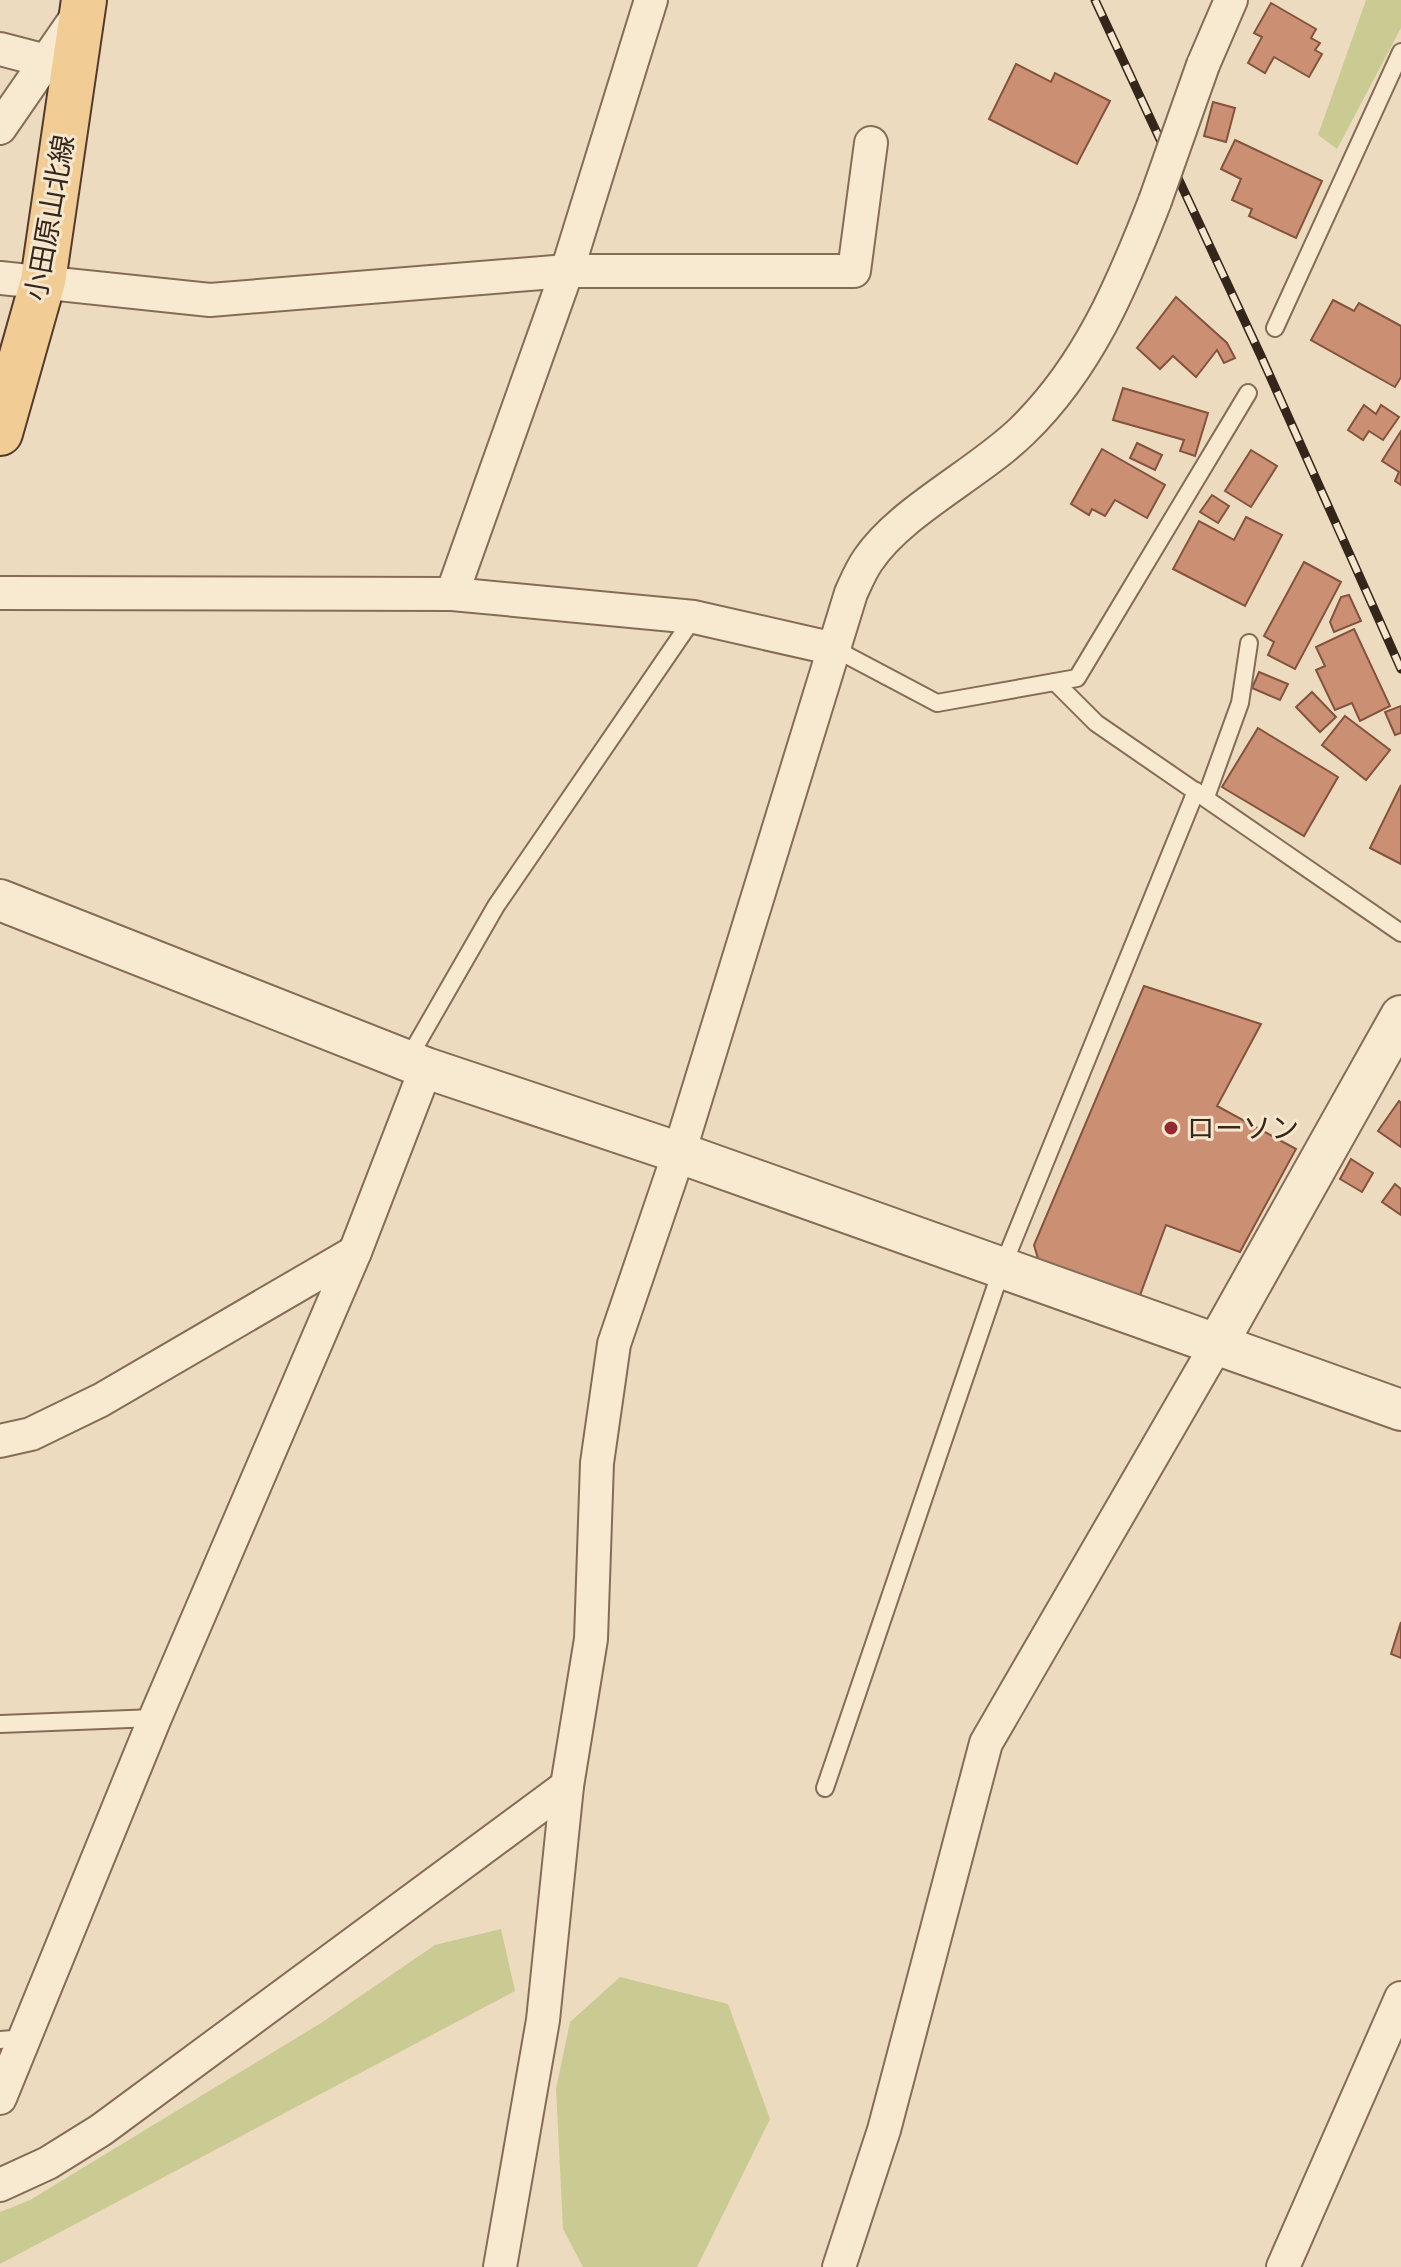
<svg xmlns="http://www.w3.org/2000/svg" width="1401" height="2267" font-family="'Libre Baskerville','Noto Sans JP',serif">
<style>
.green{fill:#cacb93}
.building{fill:#cb9074;stroke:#84533d;stroke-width:2}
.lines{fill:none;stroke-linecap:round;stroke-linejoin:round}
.service-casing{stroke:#866c57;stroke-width:20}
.minor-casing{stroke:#866c57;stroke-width:36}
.tertiary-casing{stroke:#866c57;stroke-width:44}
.primary-casing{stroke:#533a2c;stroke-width:48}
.service{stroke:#f8e9d1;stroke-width:16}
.minor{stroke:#f8e9d1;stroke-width:32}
.tertiary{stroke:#f8e9d1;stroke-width:40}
.primary{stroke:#f1cc95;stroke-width:44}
.rail-casing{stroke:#35261c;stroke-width:9}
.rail{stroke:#f5e6ce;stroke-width:6;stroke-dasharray:18;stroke-linecap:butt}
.minor-bridge-casing{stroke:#866c57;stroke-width:36;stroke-linecap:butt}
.minor-bridge{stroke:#f8e9d1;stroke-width:32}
.poi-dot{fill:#942833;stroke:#f5e6ce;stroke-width:3}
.labels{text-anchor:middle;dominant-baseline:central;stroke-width:6;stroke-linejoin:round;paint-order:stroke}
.street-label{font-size:28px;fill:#35261c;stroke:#f5e6ce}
.poi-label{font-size:28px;fill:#35261c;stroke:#f5e6ce;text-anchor:start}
</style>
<rect width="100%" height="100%" fill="#eddbbf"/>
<g class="green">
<polygon points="1366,0 1401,0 1401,28 1337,149 1318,135"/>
<polygon points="501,1929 515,1991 0,2264 0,2212 30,2200 321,2023 435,1945"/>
<polygon points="620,1977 728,2004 770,2119 697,2267 583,2267 563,2229 556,2089 570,2022"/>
</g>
<g class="building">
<polygon points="1271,3 1316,29 1311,38 1320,43 1315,50 1322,54 1309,77 1274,57 1265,73 1248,63 1262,37 1254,33"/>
<polygon points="1016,64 1051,82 1055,73 1110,101 1077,164 989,119"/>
<polygon points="1213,102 1235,108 1226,142 1204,136"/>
<polygon points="1235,140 1322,181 1296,238 1249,216 1252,209 1232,200 1241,179 1221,169"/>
<polygon points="1176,297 1227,343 1235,358 1224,363 1217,350 1196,377 1173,356 1160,369 1137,348"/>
<polygon points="1333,300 1354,311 1359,303 1401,326 1401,377 1395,387 1311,340"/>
<polygon points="1123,388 1208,413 1195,456 1180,451 1184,440 1113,420"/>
<polygon points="1364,405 1376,414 1381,405 1399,417 1383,440 1369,431 1363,440 1348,430"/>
<polygon points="1401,431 1401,485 1395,481 1399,472 1382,461"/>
<polygon points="1137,443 1162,455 1155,470 1130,458"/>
<polygon points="1102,449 1165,485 1147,518 1115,500 1105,516 1092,509 1089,515 1071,504"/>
<polygon points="1251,450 1277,466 1251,507 1225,491"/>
<polygon points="1212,495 1229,506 1218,523 1200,512"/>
<polygon points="1246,517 1282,535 1245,606 1173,569 1199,521 1234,540"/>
<polygon points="1304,562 1341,582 1295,669 1268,655 1274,642 1264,636"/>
<polygon points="1349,595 1361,621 1334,632 1330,622 1341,597"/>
<polygon points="1354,629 1390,706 1360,721 1352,703 1335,710 1316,670 1325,666 1316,647"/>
<polygon points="1259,672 1288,684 1280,700 1252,688"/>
<polygon points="1312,692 1336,717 1320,732 1296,707"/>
<polygon points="1401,706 1401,733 1395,735 1385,712"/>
<polygon points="1345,716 1390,750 1366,780 1322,745"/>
<polygon points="1258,728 1338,777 1304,836 1222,787"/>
<polygon points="1401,785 1401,864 1370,848"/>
<polygon points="1144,986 1261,1024 1217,1106 1296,1149 1240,1252 1166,1225 1139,1298 1039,1262 1034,1245"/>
<polygon points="1399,1101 1401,1103 1401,1147 1378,1131"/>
<polygon points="1351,1159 1373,1173 1362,1192 1340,1179"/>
<polygon points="1395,1184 1401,1189 1401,1215 1382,1202"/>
<polygon points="1401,1622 1401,1658 1391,1654"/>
</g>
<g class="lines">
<defs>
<g id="service">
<polyline points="1275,328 1401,52"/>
<polyline points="835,649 937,703 1077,678 1248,393"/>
<polyline points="1055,682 1096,723 1401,933"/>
<polyline points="1206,797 1240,703 1249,643"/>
<polyline points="408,1059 496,906 694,617"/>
<polyline points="0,1724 155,1718"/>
<polyline points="825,1788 1002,1268 1196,791"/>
<polyline points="0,2040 25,2038"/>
</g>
<g id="minor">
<polyline points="0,49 46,61"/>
<polyline points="1203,65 1231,0"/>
<polyline points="0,128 78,15"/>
<polyline points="0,278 210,300 567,271 854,271 871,143"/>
<polyline points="0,593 452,594 694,617 835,649"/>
<polyline points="452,594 567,271 651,0"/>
<polyline points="0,1441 31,1434 101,1400 355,1252"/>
<polyline points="0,2098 155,1718 355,1252 426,1068"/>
<polyline points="0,2185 48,2163 101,2130 567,1786"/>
<path d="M 500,2267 L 543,2020 L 567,1786 L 591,1639 L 597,1463 L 614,1344 L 679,1153 L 851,593 C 856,582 861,570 868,560 C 901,511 978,474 1022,431 C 1088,367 1122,286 1155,201"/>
<polyline points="839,2267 884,2130 986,1743 1216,1346"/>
<polyline points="1283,2267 1401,1998"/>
</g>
<g id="tertiary">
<polyline points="0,900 426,1068 674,1151 1401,1410"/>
<polyline points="1216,1346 1401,1016"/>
</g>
<polyline id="primary" points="0,433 43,281 84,0"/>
</defs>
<use href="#service" class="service-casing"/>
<use href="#minor" class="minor-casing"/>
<use href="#tertiary" class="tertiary-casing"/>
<use href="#primary" class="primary-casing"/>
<use href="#service" class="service"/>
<use href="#minor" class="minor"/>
<use href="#tertiary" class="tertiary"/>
<use href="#primary" class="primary"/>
<defs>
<polyline id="rail" points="1095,0 1261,356 1401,669"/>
</defs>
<use href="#rail" class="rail-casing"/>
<use href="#rail" class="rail"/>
<defs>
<polyline id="minor-bridge" points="1155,201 1203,65"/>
</defs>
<use href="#minor-bridge" class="minor-bridge-casing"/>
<use href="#minor-bridge" class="minor-bridge"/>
</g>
<circle class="poi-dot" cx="1171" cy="1128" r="8"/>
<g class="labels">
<g class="street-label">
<text transform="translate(50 218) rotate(-80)">小田原山北線</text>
</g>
<g class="poi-label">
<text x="1187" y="1128">ローソン</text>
</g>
</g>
</svg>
